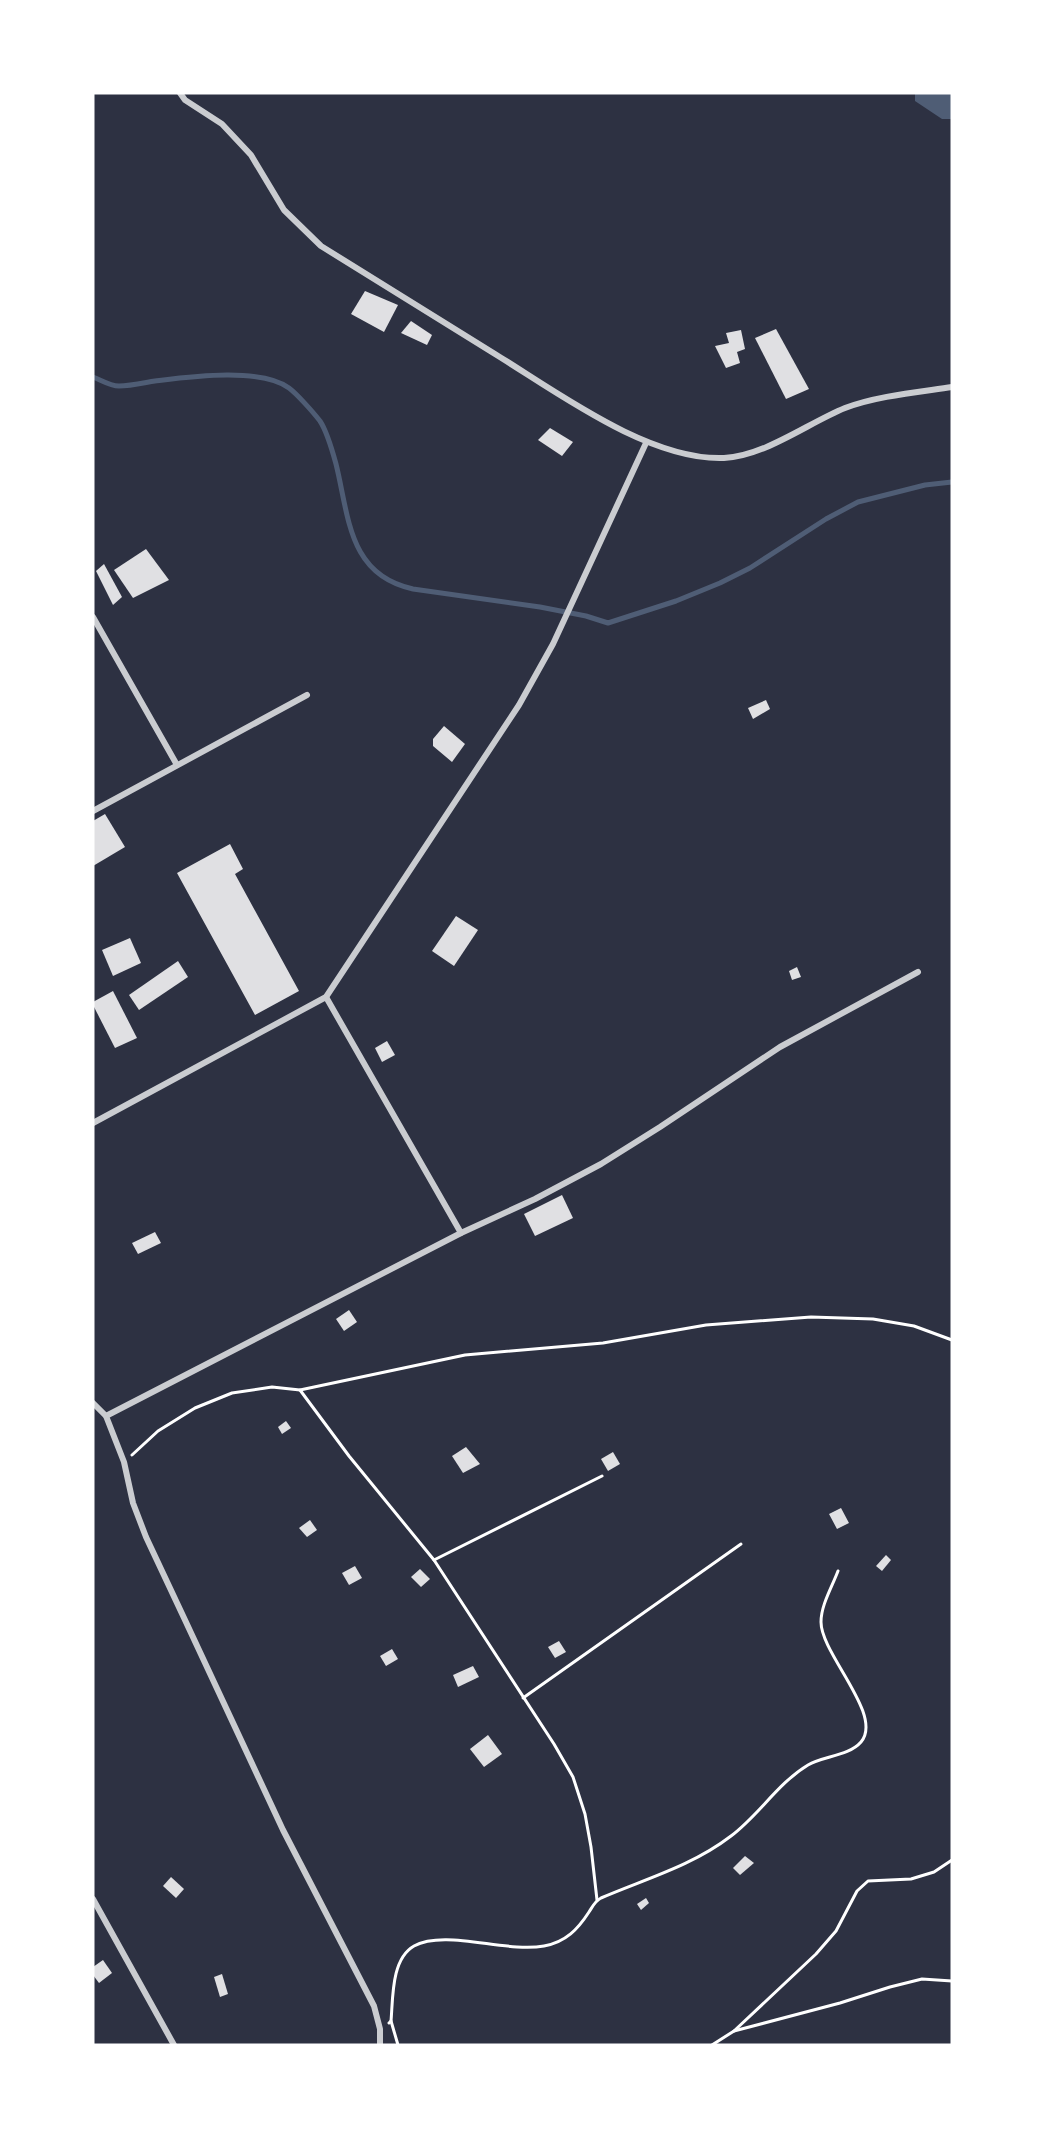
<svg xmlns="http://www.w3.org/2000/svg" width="1045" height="2138" font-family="Commissioner,sans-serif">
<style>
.water{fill:#4f5d75}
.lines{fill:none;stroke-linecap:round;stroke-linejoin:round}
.stream{stroke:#4f5d75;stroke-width:5}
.building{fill:#e0e0e3}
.path{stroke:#fff;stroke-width:3}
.minor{stroke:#caccd0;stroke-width:6}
</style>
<rect width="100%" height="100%" fill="#2d3142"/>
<polygon class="water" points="915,93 952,93 952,119 942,119 915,101"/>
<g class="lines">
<path class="stream" d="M 93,377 C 101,380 110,386 119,386 C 130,386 143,383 155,381 C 188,377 261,367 289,388 C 297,394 313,412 320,421 C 326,430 333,453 336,464 C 349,516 348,575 413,589 L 540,607 L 586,616 L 608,623 L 676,601 L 720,583 L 750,568 L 826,519 L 858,502 L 925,485 L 952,482"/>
</g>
<g class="building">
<polygon points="365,291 398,305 384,332 351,314"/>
<polygon points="411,321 432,335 427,345 401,333"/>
<polygon points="776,329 809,389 786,399 755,338"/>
<polygon points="741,330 745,349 737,352 740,363 726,368 715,346 729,343 726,333"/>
<polygon points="550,428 573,442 562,456 538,440"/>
<polygon points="146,549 169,580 133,598 114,570"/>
<polygon points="104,564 122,597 113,605 96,571"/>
<polygon points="766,700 770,709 753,719 748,708"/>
<polygon points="444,726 465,744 452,762 433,746 433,739"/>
<polygon points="105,814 125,847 93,866 93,821"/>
<polygon points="230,844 243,869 235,874 299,991 255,1015 177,873"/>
<polygon points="456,916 478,930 454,966 432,951"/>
<polygon points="130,938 141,963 113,976 102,950"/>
<polygon points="178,961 188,977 139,1010 129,995"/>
<polygon points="797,967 801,977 792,980 789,971"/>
<polygon points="113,991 137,1038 115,1048 93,1005 93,1002"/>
<polygon points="387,1041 395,1055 382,1062 375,1048"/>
<polygon points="562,1195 573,1218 535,1236 524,1214"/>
<polygon points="155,1232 161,1243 138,1254 132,1243"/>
<polygon points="349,1310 357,1322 344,1331 336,1319"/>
<polygon points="286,1421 291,1428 282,1434 278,1427"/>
<polygon points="466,1447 480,1464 463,1473 452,1456"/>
<polygon points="613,1452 620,1464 608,1471 601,1459"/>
<polygon points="841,1508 849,1523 837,1529 829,1514"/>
<polygon points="310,1520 317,1530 307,1537 299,1528"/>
<polygon points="886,1555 891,1560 882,1571 876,1566"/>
<polygon points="355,1566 362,1578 349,1585 342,1573"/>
<polygon points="420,1569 430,1579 421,1587 411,1577"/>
<polygon points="559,1641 566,1652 555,1658 548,1647"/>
<polygon points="392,1649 398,1659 386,1666 380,1656"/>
<polygon points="473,1666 479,1677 458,1687 453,1675"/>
<polygon points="488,1735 502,1754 484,1767 470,1749"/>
<polygon points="745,1856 754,1863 740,1875 733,1868"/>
<polygon points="171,1877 184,1889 176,1898 163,1886"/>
<polygon points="646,1898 649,1903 641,1910 637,1904"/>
<polygon points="103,1960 112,1973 99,1983 93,1975 93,1967"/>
<polygon points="222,1974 228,1994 220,1997 214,1977"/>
</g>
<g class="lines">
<g class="path">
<polyline points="300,1390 349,1456 434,1560 554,1744 573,1777 585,1814 591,1847 597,1900"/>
<polyline points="132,1455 158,1431 195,1408 232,1393 272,1387 300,1390 465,1355 603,1343 706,1325 811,1317 873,1319 914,1326 952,1340"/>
<polyline points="434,1560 602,1476"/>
<polyline points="523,1698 741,1544"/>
<polyline points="391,2021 398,2045"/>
<path d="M 389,2023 L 391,2021 C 393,1999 391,1959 414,1946 C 445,1929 506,1953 544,1946 C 566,1942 578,1929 589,1912 C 593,1906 595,1901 601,1898 C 645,1879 692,1866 731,1836 C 759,1815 778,1783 808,1765 C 823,1756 849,1756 861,1742 C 884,1715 821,1654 821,1622 C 821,1605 832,1587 838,1571"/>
<polyline points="734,2031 816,1954 836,1931 857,1891 868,1881 911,1879 934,1872 952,1860"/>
<polyline points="712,2045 734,2031 840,2003 890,1987 922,1979 952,1981"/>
</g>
<g class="minor">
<path d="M 180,93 L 185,100 L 222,124 L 251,155 L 284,210 L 321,246 C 379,282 437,318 495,354 C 557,392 649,461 724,458 C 765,456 808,423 845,408 C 876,396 919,392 952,387"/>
<polyline points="93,617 177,765"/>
<polyline points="93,811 307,695"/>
<polyline points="326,997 461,1233"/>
<polyline points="93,1123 326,997 519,705 553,644 646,443"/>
<polyline points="93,1403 106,1416 124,1462 133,1503 146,1537 185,1620 283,1830 374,2006 380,2029 380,2045"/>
<polyline points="106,1416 461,1233 535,1199 601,1164 660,1127 780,1047 918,972"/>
<polyline points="93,1899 174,2045"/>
</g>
</g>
<rect width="1045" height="2138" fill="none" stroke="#ffffff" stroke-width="189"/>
</svg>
